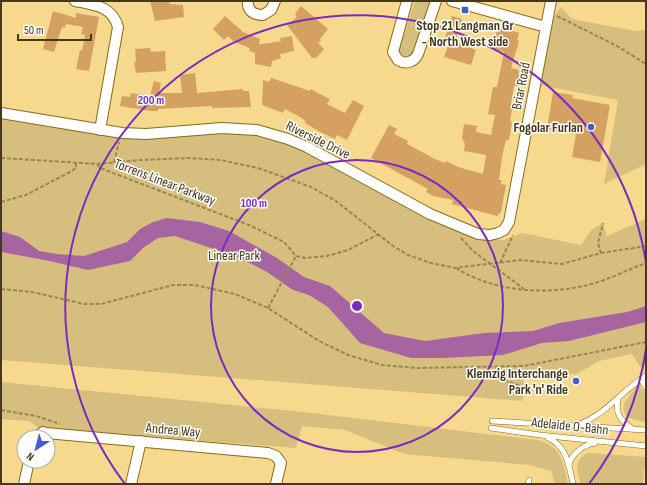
<svg xmlns="http://www.w3.org/2000/svg" width="647" height="485" font-family="'Sofia Sans Condensed',sans-serif">
<style>
.green{fill:#d6bf7e}
.water{fill:#a664a1}
.building{fill:#d5a162}
.lines{fill:none;stroke-linecap:round;stroke-linejoin:round}
.lane-casing{stroke:#866b18;stroke-width:6}
.street-casing{stroke:#866b18;stroke-width:12}
.path{stroke:#9a8650;stroke-width:2;stroke-dasharray:4 2;stroke-linecap:butt}
.lane{stroke:#fff;stroke-width:5}
.street{stroke:#fff;stroke-width:10}
.ring{fill:none;stroke:#7b2cbf;stroke-width:2}
.poi-dot{fill:#445cd0;stroke:#fdfdfd;stroke-width:1.5}
.labels{text-anchor:middle;dominant-baseline:central;stroke-width:3;stroke-linejoin:round;paint-order:stroke}
.poi-label{font-size:14px;font-weight:bold;fill:#453919;stroke:#fdfdfd;text-anchor:end}
.street-label{font-size:14px;fill:#453919;stroke:#fdfdfd}
.park-label{font-size:14px;fill:#42350c;stroke:#fdfdfd}
.centre{fill:#7b2cbf;stroke:#fdfdfd;stroke-width:2}
.ring-label{font-size:12px;text-anchor:middle;font-weight:bold;fill:#7b2cbf;stroke:#fdfdfd;stroke-width:3;stroke-linejoin:round;paint-order:stroke}
</style>
<rect width="100%" height="100%" fill="#f6d98c"/>
<g class="green">
<polygon points="415,1 430,1 430,5 414,56 405,59 399,52 399,49"/>
<polygon points="561,7 572,19 635,31 646,30 646,164 604,184 618,100 540,85 551,21"/>
<polygon points="1,116 112,135 234,130 258,133 298,146 483,238 504,240 522,233 581,245 591,230 603,223 607,236 646,219 646,365 641,368 632,354 599,361 577,374 524,374 523,401 1,360"/>
<path d="M 1,382 L 303,412 L 538,440 C 563,448 563,461 568,484 L 555,484 L 551,471 L 529,465 L 404,454 L 345,430 L 302,426 L 296,448 L 39,428 L 29,421 L 1,419 Z"/>
<path d="M 639,386 L 646,394 L 646,422 C 615,419 619,403 639,386 Z"/>
<path d="M 588,453 L 646,457 L 646,468 L 644,469 L 643,484 L 581,484 C 577,471 573,460 588,453 Z"/>
</g>
<polygon class="water" points="167,218 200,222 229,231 277,258 304,277 330,286 384,333 425,341 484,333 533,331 559,323 627,312 646,306 646,322 569,341 542,343 503,355 443,358 411,358 360,343 328,307 309,295 293,290 267,272 238,257 175,236 158,238 143,248 130,261 88,270 45,260 1,252 1,231 20,237 39,251 57,254 84,256 127,242 140,229 153,222"/>
<g class="building">
<polygon points="150,1 169,1 170,4 183,5 184,17 155,21"/>
<polygon points="301,6 328,29 320,39 321,41 318,43 324,49 316,58 312,58 287,25 297,17 295,14"/>
<polygon points="53,11 76,18 76,13 99,17 89,71 76,69 80,50 82,51 85,35 81,34 83,27 66,24 65,28 62,27 54,52 43,49"/>
<polygon points="225,16 243,32 260,39 259,44 270,43 281,41 280,38 292,36 294,51 280,54 281,58 272,61 271,67 255,64 255,53 249,51 250,48 234,42 228,36 224,40 213,29"/>
<polygon points="452,16 462,19 455,42 452,41 476,50 471,65 444,57 450,40 445,38"/>
<polygon points="499,26 519,33 517,40 519,41 518,45 511,68 519,70 518,74 521,75 519,86 514,86 511,104 513,104 510,121 512,122 509,140 506,140 502,157 499,180 502,180 501,184 506,185 501,212 497,216 452,204 453,200 433,196 426,192 428,189 371,158 389,125 397,129 394,134 408,141 407,144 435,159 445,163 446,161 458,167 483,174 486,155 464,151 465,144 462,138 464,124 477,126 476,132 491,135 495,115 488,114 493,87 497,87 504,52 491,48"/>
<polygon points="150,48 151,52 165,51 166,71 136,73 134,62 136,62 135,49"/>
<polygon points="195,73 197,93 243,89 243,91 249,91 251,107 212,108 212,106 158,109 158,111 151,111 120,106 122,96 130,97 131,93 150,96 154,81 161,83 159,93 182,93 180,75"/>
<polygon points="271,78 310,91 311,89 316,92 330,99 327,104 345,113 353,100 364,106 347,140 337,135 335,139 320,132 305,123 306,122 302,118 285,109 283,113 262,105 263,80 269,82"/>
<polygon points="553,92 573,95 572,98 610,105 600,162 572,157 576,134 547,129"/>
</g>
<g class="lines">
<defs>
<g id="lane">
<polyline points="641,379 646,388"/>
<path d="M 618,400 C 615,414 621,421 633,429"/>
<polyline points="492,421 646,430"/>
<path d="M 577,425 C 606,415 621,391 646,376"/>
<polyline points="491,428 540,435 646,446"/>
<path d="M 548,438 C 567,446 569,466 573,484"/>
<path d="M 569,465 C 572,453 583,445 595,443"/>
<polyline points="528,484 529,480"/>
</g>
<g id="street">
<path d="M 75,1 C 95,5 112,6 118,27 L 100,130"/>
<path d="M 248,1 C 247,11 254,15 263,15 L 271,10 L 275,1"/>
<path d="M 407,1 L 393,52 L 398,60 C 406,65 414,62 418,54 L 436,1"/>
<polyline points="452,1 546,27"/>
<polyline points="1,113 122,133 146,134 222,128 257,130 288,139 307,147 430,214 478,234 490,235 498,233 504,230 509,222 551,1"/>
<polyline points="36,437 43,432 46,433 268,453 276,456 281,463 276,484"/>
<polyline points="24,484 29,461"/>
<polyline points="131,484 141,441"/>
</g>
</defs>
<use href="#lane" class="lane-casing"/>
<use href="#street" class="street-casing"/>
<g class="path">
<polyline points="557,16 617,46 646,64"/>
<polyline points="1,158 97,164 140,160 190,158 220,160 258,168 311,187 336,201 393,246 408,255 431,263 455,268 520,260 562,264 601,253 598,243 603,223"/>
<polyline points="114,162 119,142"/>
<polyline points="97,164 100,168 249,225 284,242 296,256 305,258 327,256 348,250 379,234"/>
<polyline points="1,202 26,195 70,172 76,168 76,163"/>
<polyline points="461,238 473,251 524,289"/>
<polyline points="601,253 646,246"/>
<polyline points="500,263 513,235"/>
<path d="M 456,268 C 496,293 550,296 595,283 C 612,278 629,269 646,263"/>
<polyline points="1,289 32,292 84,304 101,304 173,285 195,285 235,294 268,308 319,341 348,355 382,365 417,368 524,366 646,342"/>
<polyline points="268,308 296,256"/>
<polyline points="470,369 533,390"/>
<polyline points="1,410 36,416 60,424"/>
</g>
<use href="#lane" class="lane"/>
<use href="#street" class="street"/>
</g>
<g class="ring">
<circle cx="357" cy="306" r="146"/>
<path d="M646 349A292 292 0 0 1 589 484M125 484A292 292 0 1 1 646 263"/>
</g>
<g class="poi-dot">
<rect x="461" y="6" width="8" height="8" rx="2"/>
<circle cx="591" cy="127" r="4"/>
<circle cx="576" cy="381" r="4"/>
</g>
<g class="labels">
<g class="poi-label">
<text x="465" y="25" text-anchor="middle">Stop 21 Langman Gr<tspan x="465" dy="16">- North West side</tspan></text>
<text x="583" y="127">Fogolar Furlan</text>
<text x="568" y="373">Klemzig Interchange<tspan x="568" dy="16">Park 'n' Ride</tspan></text>
</g>
<g class="street-label">
<text transform="translate(521 86) rotate(-79)">Briar Road</text>
<text transform="translate(318 140) rotate(26)">Riverside Drive</text>
<text transform="translate(165 182) rotate(21)">Torrens Linear Parkway</text>
<text transform="translate(570 426) rotate(6)">Adelaide O-Bahn</text>
<text transform="translate(173 430) rotate(5)">Andrea Way</text>
</g>
<g class="park-label">
<text x="234" y="255">Linear Park</text>
</g>
</g>
<circle cx="357" cy="306" r="6" class="centre"/>
<g class="ring-label">
<text x="151" y="104">200 m</text>
<text x="254" y="207">100 m</text>
</g>
<rect width="647" height="485" fill="none" stroke="#453919" stroke-width="4"/>
<g transform="translate(36 449) rotate(216)"><circle r="19" fill="#fdfdfd" stroke="#b3afa2"/>
<path d="M0-3L7 15L0 10L-7 15Z" fill="#445cd0"/>
<text y="-6" font-size="11" font-weight="bold" text-anchor="middle" fill="#453919">N</text>
</g>
<path d="M18 34v6h73v-6" fill="none" stroke="#453919" stroke-width="2"/>
<text x="24" y="34" font-size="12" fill="#453919" stroke="#fdfdfd" stroke-width="3" paint-order="stroke">50 m</text>
</svg>
